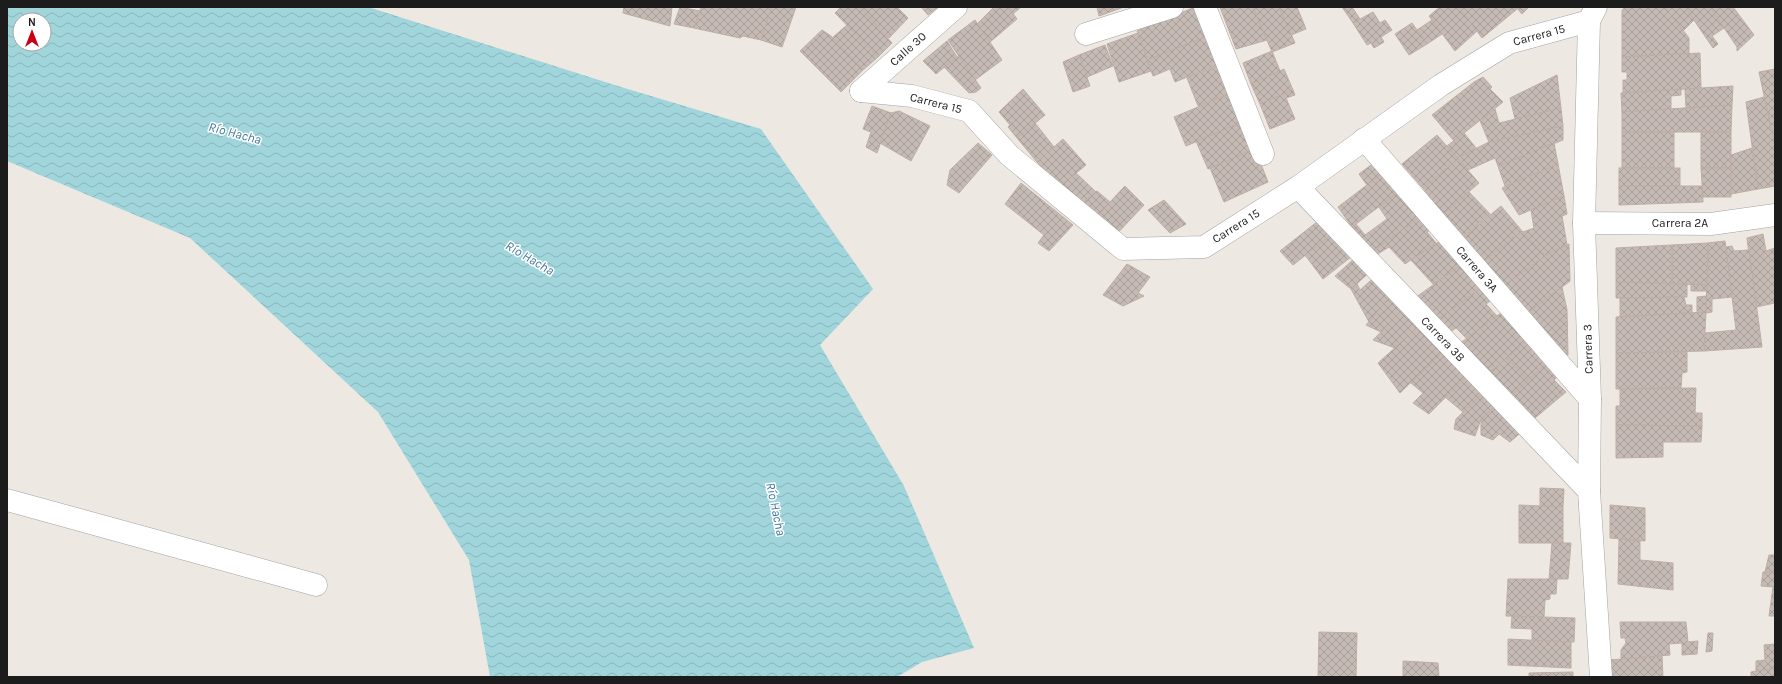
<svg xmlns="http://www.w3.org/2000/svg" width="1782" height="684" font-family="Karla,sans-serif">
<style>
.water{fill:url(#water-waves);fill-rule:evenodd}
.building{fill:url(#building-cross-hatch);stroke:#bfada3}
.lines{fill:none;stroke-linecap:round;stroke-linejoin:round}
.minor-casing{stroke:#a3a3a3;stroke-width:23}
.minor{stroke:#fff;stroke-width:22}
.labels{text-anchor:middle;dominant-baseline:central;stroke-width:3;stroke-linejoin:round;paint-order:stroke}
.street-label{font-size:12px;fill:#1c1c1c;stroke:#fff}
.water-label{font-size:13px;font-style:italic;fill:#42789c;stroke:#fff}
</style>
<defs>
<pattern id="water-waves" width="16" height="10" patternUnits="userSpaceOnUse"><rect width="16" height="10" fill="#a0d5dc"/><path d="M0 5q4-4 8 0t8 0" fill="none" stroke="#89b6bc"/></pattern>
<pattern id="building-cross-hatch" width="8" height="8" patternUnits="userSpaceOnUse"><rect width="8" height="8" fill="#c5bab4"/><path d="M0 0l8 8M0 8l8-8" fill="none" stroke="#a99f9a"/></pattern>
</defs>
<rect width="100%" height="100%" fill="#ede8e1"/>
<path class="water" d="M 7,7 L 368,7 L 621,87 L 761,129 L 873,289 L 820,345 L 904,486 L 974,648 L 922,662 L 897,677 L 490,677 L 469,560 L 378,412 L 190,238 L 7,161 ZM 20,20 L 44,20 L 44,44 L 20,44 Z"/>
<g class="building">
<polygon points="624,7 672,7 670,26 623,13"/>
<polygon points="680,7 700,11 694,28 674,24"/>
<polygon points="701,7 764,7 771,9 761,40 743,36 740,38 694,28"/>
<polygon points="772,7 796,7 782,47 761,40"/>
<polygon points="841,7 860,7 892,43 878,57 835,13"/>
<polygon points="860,7 897,7 908,18 889,38"/>
<polygon points="921,7 938,7 928,15"/>
<polygon points="994,7 1008,7 1017,19 990,42 977,24"/>
<polygon points="1008,7 1021,7 1013,14"/>
<polygon points="1097,7 1124,7 1099,16"/>
<polygon points="1195,7 1210,35 1147,60 1137,31"/>
<polygon points="1220,7 1253,7 1267,40 1236,49"/>
<polygon points="1253,7 1279,7 1295,43 1272,52"/>
<polygon points="1279,7 1297,7 1306,29 1291,35"/>
<polygon points="1342,7 1352,7 1360,19 1353,23"/>
<polygon points="1440,7 1459,7 1477,31 1455,51 1429,16"/>
<polygon points="1459,7 1516,7 1517,9 1482,38"/>
<polygon points="1516,7 1529,7 1522,14"/>
<polygon points="1625,7 1665,7 1689,38 1689,53 1622,57 1622,10"/>
<polygon points="1665,7 1685,7 1694,20 1683,31"/>
<polygon points="1685,7 1710,7 1724,28 1712,36 1718,44 1713,48"/>
<polygon points="1710,7 1733,7 1754,35 1737,51 1737,47"/>
<polygon points="1373,12 1380,23 1385,20 1392,30 1381,37 1384,42 1374,48 1371,43 1367,45 1353,23"/>
<polygon points="975,20 1002,60 975,80 948,40"/>
<polygon points="1432,20 1442,34 1427,44 1417,30"/>
<polygon points="1412,23 1427,44 1409,55 1395,34"/>
<polygon points="847,25 878,57 863,70 832,38"/>
<polygon points="822,30 831,36 863,70 841,92 800,51"/>
<polygon points="1138,33 1151,71 1119,82 1107,44"/>
<polygon points="1210,35 1219,64 1175,82 1170,69 1153,76 1147,60"/>
<polygon points="947,41 957,57 936,74 923,61"/>
<polygon points="1105,45 1113,66 1087,77 1079,55"/>
<polygon points="1272,51 1280,71 1251,84 1243,63"/>
<polygon points="1700,53 1701,88 1623,93 1623,80 1627,80 1627,72 1622,72 1622,57"/>
<polygon points="1079,55 1090,86 1073,92 1063,62"/>
<polygon points="959,56 981,88 976,92 969,93 944,67"/>
<polygon points="1217,66 1228,94 1198,106 1187,78"/>
<polygon points="1284,69 1293,90 1260,104 1251,84"/>
<polygon points="1775,69 1775,147 1759,72"/>
<polygon points="1557,75 1561,108 1515,119 1510,98"/>
<polygon points="1483,77 1492,87 1490,89 1503,102 1454,141 1432,115 1474,82"/>
<polygon points="1733,86 1732,105 1686,108 1685,89"/>
<polygon points="1023,89 1045,115 1017,138 1008,127 1010,125 999,112"/>
<polygon points="1681,89 1681,95 1671,96 1671,109 1622,112 1621,93"/>
<polygon points="1293,90 1295,95 1286,98 1295,119 1270,129 1260,104"/>
<polygon points="1227,95 1240,123 1186,146 1174,117"/>
<polygon points="1764,97 1775,147 1775,186 1758,189 1746,102"/>
<polygon points="1732,105 1731,132 1622,132 1622,112"/>
<polygon points="872,106 891,113 877,153 866,147 871,132 863,129"/>
<polygon points="1561,108 1563,126 1489,142 1480,121 1495,109 1499,123"/>
<polygon points="899,111 930,126 911,161 880,143 891,113"/>
<polygon points="1035,123 1054,147 1037,162 1017,138"/>
<polygon points="1240,123 1251,151 1208,169 1196,141"/>
<polygon points="1563,126 1563,140 1498,166 1495,158 1468,170 1457,158 1489,142"/>
<rect x="1622" y="132" width="52" height="36"/>
<rect x="1701" y="132" width="30" height="36"/>
<polygon points="1464,133 1476,148 1457,158 1447,146"/>
<polygon points="1437,135 1458,159 1423,188 1402,164"/>
<polygon points="1063,139 1086,165 1059,187 1037,162"/>
<polygon points="978,143 992,155 959,193 947,185 950,170"/>
<polygon points="1554,143 1558,164 1505,186 1498,166"/>
<polygon points="1752,148 1758,189 1731,194 1731,155"/>
<polygon points="1255,149 1268,182 1224,202 1210,168"/>
<polygon points="1458,159 1479,183 1443,214 1423,188"/>
<polygon points="1375,162 1383,172 1367,185 1359,174"/>
<polygon points="1558,164 1564,196 1519,215 1502,188"/>
<rect x="1619" y="168" width="61" height="18"/>
<polygon points="1701,168 1731,168 1731,197 1703,197"/>
<polygon points="1388,169 1401,190 1352,227 1338,207"/>
<polygon points="1076,173 1096,192 1080,206 1059,187"/>
<polygon points="1021,183 1073,225 1049,251 1038,243 1044,235 1005,204"/>
<polygon points="1125,186 1144,205 1113,238 1094,219"/>
<polygon points="1619,186 1702,186 1703,202 1619,205"/>
<polygon points="1401,190 1421,217 1373,251 1352,227 1356,224 1365,235 1387,219 1379,207"/>
<polygon points="1097,191 1110,202 1094,220 1080,206"/>
<polygon points="1469,192 1490,214 1463,237 1443,214"/>
<polygon points="1564,196 1567,214 1562,216 1567,245 1545,256 1523,232 1534,228 1531,210"/>
<polygon points="1164,200 1186,224 1170,233 1148,210"/>
<polygon points="1501,206 1522,231 1485,261 1463,238"/>
<polygon points="1421,216 1431,229 1427,232 1436,243 1405,264 1389,247 1376,255 1373,251"/>
<polygon points="1322,218 1335,232 1293,265 1280,251"/>
<polygon points="1522,231 1545,256 1504,286 1485,260"/>
<polygon points="1335,232 1356,253 1323,279 1305,255"/>
<polygon points="1763,234 1766,251 1775,248 1775,303 1756,307 1747,238"/>
<polygon points="1440,241 1462,264 1433,284 1411,260"/>
<polygon points="1725,241 1732,297 1712,299 1712,312 1706,313 1708,243"/>
<polygon points="1708,243 1707,285 1672,284 1672,245"/>
<polygon points="1569,244 1570,281 1525,315 1502,287 1551,252"/>
<polygon points="1672,245 1672,284 1616,282 1616,248"/>
<polygon points="1732,246 1734,251 1749,250 1762,347 1704,351 1705,333 1736,330 1726,247"/>
<polygon points="1356,257 1371,271 1351,289 1335,276"/>
<polygon points="1127,264 1150,277 1138,293 1144,296 1123,306 1103,295"/>
<polygon points="1462,264 1483,286 1437,320 1415,298"/>
<polygon points="1377,275 1393,293 1369,322 1351,289 1357,284 1360,290"/>
<polygon points="1616,282 1687,284 1687,297 1616,298"/>
<polygon points="1691,284 1707,285 1707,291 1691,291"/>
<polygon points="1483,287 1494,298 1486,304 1497,316 1467,339 1456,328 1449,333 1437,320"/>
<polygon points="1562,287 1567,310 1568,355 1562,356 1527,313"/>
<polygon points="1393,293 1405,307 1381,332 1366,325"/>
<polygon points="1706,296 1706,312 1697,313 1697,297"/>
<polygon points="1684,297 1686,305 1692,305 1692,313 1620,317 1620,298"/>
<polygon points="1406,306 1420,325 1395,348 1373,340"/>
<polygon points="1505,310 1526,341 1488,374 1459,344"/>
<polygon points="1706,312 1704,351 1616,353 1616,317"/>
<polygon points="1420,325 1442,352 1400,393 1378,363"/>
<polygon points="1526,341 1546,364 1528,380 1507,358"/>
<polygon points="1442,352 1466,377 1429,414 1413,403 1423,393 1411,383"/>
<polygon points="1687,352 1687,372 1682,373 1681,388 1616,389 1616,353"/>
<polygon points="1507,358 1528,380 1510,397 1488,374"/>
<polygon points="1546,364 1557,377 1554,380 1566,392 1535,418 1510,397"/>
<polygon points="1466,377 1484,392 1463,412 1445,397"/>
<polygon points="1696,388 1695,413 1702,413 1702,426 1616,425 1616,406 1620,406 1620,389"/>
<polygon points="1486,390 1499,403 1481,419 1475,436 1454,429 1456,419"/>
<polygon points="1499,403 1527,427 1510,442 1499,434 1493,440 1481,435 1481,419"/>
<polygon points="1616,425 1702,426 1701,442 1663,442 1663,457 1616,458"/>
<polygon points="1540,488 1564,489 1563,507 1540,506"/>
<polygon points="1519,505 1563,507 1563,543 1519,543"/>
<polygon points="1610,505 1645,508 1645,541 1610,538"/>
<polygon points="1619,539 1640,541 1640,560 1673,563 1673,590 1618,584"/>
<polygon points="1552,543 1571,543 1568,579 1549,579"/>
<polygon points="1769,555 1775,555 1775,572 1765,572"/>
<polygon points="1763,572 1775,572 1775,587 1761,586"/>
<polygon points="1508,579 1557,579 1556,594 1550,594 1550,599 1545,600 1544,617 1506,616"/>
<polygon points="1773,587 1775,587 1775,616 1769,616"/>
<polygon points="1512,616 1575,618 1574,642 1532,640 1532,629 1511,628"/>
<polygon points="1620,622 1686,622 1688,642 1698,641 1697,654 1682,655 1682,643 1669,644 1670,655 1621,659 1621,650 1626,643 1625,638 1621,638"/>
<polygon points="1319,632 1357,633 1356,677 1318,677"/>
<polygon points="1708,633 1713,633 1712,651 1706,652"/>
<polygon points="1508,639 1571,642 1571,668 1508,665"/>
<polygon points="1775,644 1775,668 1756,671 1756,661 1765,660 1764,645"/>
<polygon points="1662,656 1663,677 1681,677 1610,677 1610,660"/>
<polygon points="1403,661 1438,663 1439,677 1403,677"/>
<polygon points="1775,668 1775,677 1751,677 1751,672"/>
<polygon points="1573,672 1573,677 1529,677 1529,673"/>
</g>
<g class="lines">
<defs>
<g id="minor">
<polyline points="1205,7 1263,154"/>
<polyline points="1596,7 1589,21 1584,223 1590,399 1589,491 1601,677"/>
<polyline points="1086,34 1172,7"/>
<polyline points="861,91 912,96 969,111 1009,155 1123,249 1204,247 1298,187 1441,85 1509,43 1589,21"/>
<polyline points="861,91 956,7"/>
<polyline points="1364,139 1590,399"/>
<polyline points="1298,187 1589,491"/>
<polyline points="1584,223 1711,224 1775,215"/>
<polyline points="7,500 316,585"/>
</g>
</defs>
<use href="#minor" class="minor-casing"/>
<use href="#minor" class="minor"/>
</g>
<g class="labels">
<g class="street-label">
<text transform="translate(1539 35) rotate(-15)">Carrera 15</text>
<text transform="translate(908 49) rotate(-42)">Calle 30</text>
<text transform="translate(936 103) rotate(14)">Carrera 15</text>
<text x="1680" y="223">Carrera 2A</text>
<text transform="translate(1236 226) rotate(-32)">Carrera 15</text>
<text transform="translate(1477 269) rotate(49)">Carrera 3A</text>
<text transform="translate(1443 339) rotate(46)">Carrera 3B</text>
<text transform="translate(1588 349) rotate(-92)">Carrera 3</text>
</g>
<g class="water-label">
<text transform="translate(235 133) rotate(15)">Río Hacha</text>
<text transform="translate(530 258) rotate(31)">Río Hacha</text>
<text transform="translate(776 509) rotate(78)">Río Hacha</text>
</g>
</g>
<rect width="1782" height="684" fill="none" stroke="#1c1c1c" stroke-width="16"/>
<g transform="translate(32 32)"><circle r="19" fill="#ffffff" stroke="#a4a4a4"/>
<path d="M0-3L7 15L0 10L-7 15Z" fill="#c70014"/>
<text y="-6" font-size="11" font-weight="bold" text-anchor="middle" fill="#1c1c1c">N</text>
</g>
</svg>
